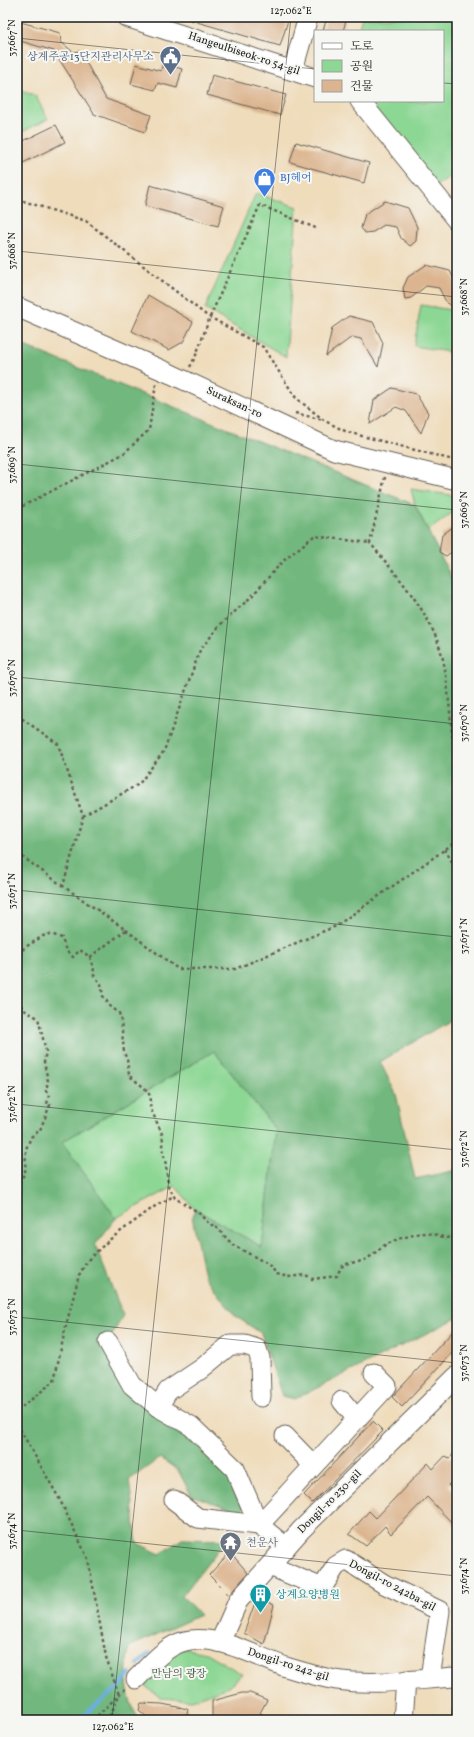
<svg xmlns="http://www.w3.org/2000/svg" width="474" height="1737" font-family="Vollkorn,'Noto Serif KR',serif">
<style>
.green{fill:#8dd794;stroke:#547a58}
.forest{fill:#72b87e;stroke:#476a4d}
.lines{fill:none;stroke-linecap:round;stroke-linejoin:round}
.stream{stroke:#6bafe0;stroke-width:4}
.building{fill:#dcb590}
.minor-casing{stroke:#665f54;stroke-width:21}
.path{stroke:#665f54;stroke-width:2.5;stroke-dasharray:3 3;stroke-linecap:butt}
.minor{stroke:#fff;stroke-width:19}
.ticks{fill:none;stroke:#1c1c1c;stroke-width:1;stroke-opacity:0.45}
.labels{text-anchor:middle;dominant-baseline:central;stroke-width:4;stroke-linejoin:round;paint-order:stroke}
.street-label{font-size:11px;fill:#1c1c1c;stroke:#f6f6f2}
.service-label{font-size:11px;fill:#4e5e75;stroke:#f6f6f2;text-anchor:end}
.shop-label{font-size:11px;fill:#366cbe;stroke:#f6f6f2;text-anchor:start}
.worship-label{font-size:11px;fill:#5b616d;stroke:#f6f6f2;text-anchor:start}
.culture-label{font-size:11px;fill:#0d838f;stroke:#f6f6f2;text-anchor:start}
.park-label{font-size:11px;fill:#445d46;stroke:#f6f6f2}
.neatline{fill:none;stroke:#1c1c1c;stroke-width:1.5}
.ticks-label{font-size:10px;text-anchor:middle;fill:#1c1c1c}
</style>
<rect width="100%" height="100%" fill="#f6f6f2"/>
<filter id="ink" filterUnits="userSpaceOnUse"><feTurbulence type="fractalNoise" baseFrequency=".025" numOctaves="2"/><feDisplacementMap in="SourceGraphic" scale="8" xChannelSelector="R" yChannelSelector="G"/><feConvolveMatrix kernelMatrix="1 2 1 2 8 2 1 2 1" color-interpolation-filters="sRGB"/></filter>
<filter id="wash" filterUnits="userSpaceOnUse"><feTurbulence type="fractalNoise" baseFrequency=".012" numOctaves="4" result="noise"/><feDisplacementMap in="SourceGraphic" scale="16" xChannelSelector="R" yChannelSelector="G"/><feGaussianBlur stdDeviation="0.9" result="paint"/><feColorMatrix in="noise" values="0 0 0 0 0 0 0 0 0 0 0 0 0 0 0 0 0 1.4 0 .05"/><feComposite in="paint" operator="in"/></filter>
<g filter="url(#wash)">
<rect width="100%" height="100%" fill="#efdcbb"/>
<g class="green">
<polygon points="362,17 457,17 457,173 435,186 366,101 443,101 443,31 358,31"/>
<polygon points="17,90 35,95 48,119 22,132 17,131"/>
<polygon points="256,193 297,207 286,357 205,309"/>
<polygon points="421,305 457,311 457,335 454,353 414,346"/>
<polygon points="411,489 457,496 457,509 428,531 415,505"/>
<polygon points="214,1051 276,1130 262,1247 195,1209 175,1186 116,1218 62,1142"/>
<polygon points="171,1646 206,1653 242,1674 226,1688 192,1700 161,1698 136,1679"/>
</g>
<path class="forest" d="M 17,343 L 415,505 L 457,589 L 457,1016 L 380,1062 L 396,1094 L 415,1179 L 457,1170 L 457,1318 L 295,1399 L 282,1396 L 261,1333 L 235,1316 L 204,1276 L 192,1216 L 195,1209 L 262,1247 L 276,1130 L 214,1051 L 62,1142 L 116,1218 L 95,1245 L 123,1315 L 108,1343 L 144,1402 L 200,1438 L 253,1498 L 240,1512 L 191,1495 L 178,1470 L 160,1458 L 129,1480 L 137,1543 L 160,1554 L 182,1539 L 226,1540 L 182,1596 L 200,1615 L 129,1647 C 125,1670 125,1701 140,1720 L 17,1720 Z"/>
<g class="lines">
<g class="stream">
<polyline points="165,1640 177,1632"/>
<polyline points="138,1664 149,1653"/>
<polyline points="78,1720 120,1686 130,1674"/>
</g>
</g>
<g id="blocks">
<g class="building">
<polygon points="190,17 289,17 280,46 190,20"/>
<polygon points="327,17 347,17 343,31 323,31"/>
<polygon points="17,21 60,33 61,42 73,52 80,51 106,99 151,115 145,132 94,114 54,51 17,40"/>
<polygon points="163,63 182,69 177,88 158,83 155,90 131,84 136,64 161,71"/>
<polygon points="212,75 286,95 280,115 207,95"/>
<polygon points="56,125 65,142 17,166 17,144"/>
<polygon points="296,142 369,163 364,183 290,162"/>
<polygon points="150,185 224,206 218,226 145,206"/>
<polygon points="385,201 408,208 417,227 416,241 410,246 401,238 396,227 384,225 373,232 365,233 361,228 365,214"/>
<polygon points="426,265 450,271 457,285 457,311 446,302 439,288 426,286 411,298 405,299 403,288 408,277"/>
<polygon points="148,295 193,322 183,342 169,350 132,331"/>
<polygon points="349,316 373,322 383,343 378,367 361,339 352,337 326,356 332,328"/>
<polygon points="392,388 416,394 428,413 421,433 406,411 396,407 370,424 374,400"/>
<polygon points="457,524 457,548 446,556 439,552 442,535"/>
<polygon points="457,1327 457,1348 402,1407 392,1397"/>
<polygon points="373,1421 383,1431 312,1503 304,1495"/>
<polygon points="457,1450 457,1477 448,1485 457,1494 457,1528 427,1497 391,1534 385,1526 366,1546 349,1534 369,1511 376,1518 428,1463 433,1469 445,1456 450,1458"/>
<polygon points="230,1552 248,1573 229,1595 209,1575"/>
<polygon points="257,1597 274,1605 264,1644 244,1633"/>
<polygon points="242,1693 250,1693 267,1700 260,1713 276,1720 212,1720 212,1701"/>
<polygon points="141,1703 162,1704 188,1709 186,1720 150,1720 139,1710"/>
</g>
</g>
</g>
<g filter="url(#ink)">
<use href="#blocks" fill-opacity="0" stroke="#665f54" stroke-width="1"/>
<g class="lines">
<defs>
<g id="minor">
<polyline points="126,17 315,78"/>
<polyline points="293,70 308,17"/>
<polyline points="360,101 457,221"/>
<polyline points="17,307 171,374 334,450 457,480"/>
<polyline points="108,1342 132,1385 158,1407 191,1426 235,1469 259,1525 286,1547"/>
<polyline points="342,1401 357,1419"/>
<polyline points="158,1407 168,1391 201,1369 230,1345 245,1345 257,1349 260,1358 261,1397"/>
<polyline points="285,1436 313,1465"/>
<polyline points="174,1500 198,1518 259,1525 387,1386 374,1373"/>
<polyline points="270,1566 322,1588 336,1566 346,1560 384,1584 440,1611 430,1678"/>
<polyline points="220,1642 238,1601 301,1530 457,1376"/>
<path d="M 136,1679 C 150,1665 165,1646 185,1641 C 216,1633 257,1657 286,1667 C 302,1672 319,1677 336,1680 C 375,1686 417,1679 457,1677"/>
<polyline points="403,1720 406,1680"/>
</g>
</defs>
<use href="#minor" class="minor-casing"/>
<g class="path">
<polyline points="17,199 86,221 206,315 263,347 296,398 325,421 347,432 457,461"/>
<polyline points="190,367 196,355 210,317 260,205 318,229"/>
<polyline points="295,413 323,420"/>
<path d="M 385,477 L 370,543 C 397,576 429,610 441,652 C 451,686 448,725 457,760"/>
<polyline points="17,509 123,454 149,430 156,384"/>
<polyline points="17,715 58,744 83,816 63,886 126,930 90,957 80,950 73,957 66,951 62,938 51,934 43,936 24,948 17,961"/>
<polyline points="83,816 139,784 164,751 200,650 220,625 251,597 283,561 314,536 370,543"/>
<polyline points="445,849 457,871"/>
<polyline points="17,853 63,886"/>
<polyline points="126,930 178,969 235,969 336,926 457,841"/>
<path d="M 90,957 L 94,968 L 93,974 L 101,984 L 103,996 L 110,1006 L 119,1013 L 121,1020 L 124,1053 L 127,1059 L 129,1075 C 137,1084 155,1090 150,1107 L 163,1136 L 162,1147 L 166,1165 L 168,1185 L 175,1198 L 198,1212 L 210,1225 L 214,1225 L 233,1245 L 268,1264 L 277,1274 L 288,1277 L 306,1275 L 312,1279 L 337,1276 L 341,1267 L 349,1263 L 358,1262 L 367,1259 L 385,1245 L 398,1239 L 421,1233 L 434,1234 L 446,1238 L 457,1235"/>
<polyline points="17,1000 24,1010 38,1018 46,1051 44,1062 48,1081 46,1091 49,1095 47,1104 50,1105 40,1130 31,1137 26,1149 25,1173 17,1185"/>
<polyline points="17,1411 54,1381 65,1330 79,1275 88,1260 109,1240 158,1204 174,1196"/>
<polyline points="17,1424 60,1500 88,1559 106,1657 119,1695 108,1720"/>
<polyline points="93,1720 125,1689"/>
</g>
<use href="#minor" class="minor"/>
</g>
</g>
<path class="ticks" d="M 17,38 L 315,69M 443,83 L 457,84M 17,251 L 457,297M 17,464 L 457,510M 17,677 L 457,724M 17,890 L 457,937M 17,1104 L 457,1150M 17,1317 L 457,1363M 17,1530 L 457,1576M 112,1720 L 291,17M 451,1720 L 457,1664"/>
<defs>
<symbol id="civic-pin" viewBox="-11 -11 22 30"><path d="M0 17L-7.5 6A9.5 9.5 0 1 1 7.5 6Z" fill="#5c6f8a" stroke="#f6f6f2"/><path d="M-.6-6.5H3V-4.5H.6V-3L4-1V1h2V6H-6V1h2V-1L-.6-3ZM-1.2 2.5V6h2.4V2.5Z" fill="#fff"/></symbol>
<symbol id="shop-pin" viewBox="-11 -11 22 30"><path d="M0 17L-7.5 6A9.5 9.5 0 1 1 7.5 6Z" fill="#3f7fe0" stroke="#f6f6f2"/><path d="M-5-2.5h2.3a2.7 3.5 0 0 1 5.4 0H5L5.5 6h-11ZM-1.5-2.5h3a1.5 2.3 0 0 0-3 0Z" fill="#fff"/></symbol>
<symbol id="temple-pin" viewBox="-11 -11 22 30"><path d="M0 17L-7.5 6A9.5 9.5 0 1 1 7.5 6Z" fill="#6b7280" stroke="#f6f6f2"/><path d="M0-6L5-2H3V0L6.5 2.5H4V6H1.5V3h-3V6H-4V2.5H-6.5L-3 0V-2H-5Z" fill="#fff"/></symbol>
<symbol id="building-pin" viewBox="-11 -11 22 30"><path d="M0 17L-7.5 6A9.5 9.5 0 1 1 7.5 6Z" fill="#0f9aa8" stroke="#f6f6f2"/><path d="M-4-6H4V6H1V3H-1V6H-4ZM-2.5-4.3h1.7v1.8h-1.7ZM.8-4.3h1.7v1.8H.8ZM-2.5-1h1.7V.8h-1.7ZM.8-1h1.7V.8H.8Z" fill="#fff"/></symbol>
</defs>
<g fill-rule="evenodd">
<use href="#civic-pin" x="158" y="44" width="25" height="34"/>
<use href="#shop-pin" x="252" y="166" width="25" height="34"/>
<use href="#temple-pin" x="218" y="1530" width="25" height="34"/>
<use href="#building-pin" x="248" y="1582" width="25" height="34"/>
</g>
<g class="labels">
<g class="street-label">
<text transform="translate(244 54) rotate(18)">Hangeulbiseok-ro 54-gil</text>
<text transform="translate(234 403) rotate(25)">Suraksan-ro</text>
<text transform="translate(330 1502) rotate(-45)">Dongil-ro 230-gil</text>
<text transform="translate(392 1586) rotate(28)">Dongil-ro 242ba-gil</text>
<text transform="translate(288 1665) rotate(18)">Dongil-ro 242-gil</text>
</g>
<g class="service-label">
<text x="154" y="57">상계주공13단지관리사무소</text>
</g>
<g class="shop-label">
<text x="280" y="178">BJ헤어</text>
</g>
<g class="worship-label">
<text x="246" y="1543">천운사</text>
</g>
<g class="culture-label">
<text x="276" y="1595">상계요양병원</text>
</g>
<g class="park-label">
<text x="179" y="1674">만남의 광장</text>
</g>
</g>
<rect width="474" height="1737" fill="none" stroke="#f6f6f2" stroke-width="44"/>
<rect x="314" y="30" width="130" height="72" fill="#f6f6f2" stroke="#9f9f9c"/>
<rect x="322" y="43" width="20" height="6" fill="#ffffff" stroke="#9f9f9c"/>
<text x="350" y="50" font-size="12" fill="#1c1c1c">도로</text>
<rect x="322" y="60" width="20" height="12" fill="#8dd794" stroke="#9f9f9c"/>
<text x="350" y="70" font-size="12" fill="#1c1c1c">공원</text>
<rect x="322" y="80" width="20" height="12" fill="#dcb590" stroke="#9f9f9c"/>
<text x="350" y="90" font-size="12" fill="#1c1c1c">건물</text>
<rect x="22" y="22" width="430" height="1693" class="neatline"/>
<g class="ticks-label">
<text x="291" y="14">127.062°E</text>
<text transform="translate(11 38) rotate(-90)" y="4">37.667°N</text>
<text transform="translate(11 251) rotate(-90)" y="4">37.668°N</text>
<text transform="translate(463 297) rotate(-90)" y="4">37.668°N</text>
<text transform="translate(11 465) rotate(-90)" y="4">37.669°N</text>
<text transform="translate(463 510) rotate(-90)" y="4">37.669°N</text>
<text transform="translate(11 678) rotate(-90)" y="4">37.670°N</text>
<text transform="translate(463 723) rotate(-90)" y="4">37.670°N</text>
<text transform="translate(11 891) rotate(-90)" y="4">37.671°N</text>
<text transform="translate(463 936) rotate(-90)" y="4">37.671°N</text>
<text transform="translate(11 1104) rotate(-90)" y="4">37.672°N</text>
<text transform="translate(463 1149) rotate(-90)" y="4">37.672°N</text>
<text transform="translate(11 1317) rotate(-90)" y="4">37.673°N</text>
<text transform="translate(463 1363) rotate(-90)" y="4">37.673°N</text>
<text transform="translate(11 1531) rotate(-90)" y="4">37.674°N</text>
<text transform="translate(463 1576) rotate(-90)" y="4">37.674°N</text>
<text x="113" y="1730">127.062°E</text>
</g>
</svg>
